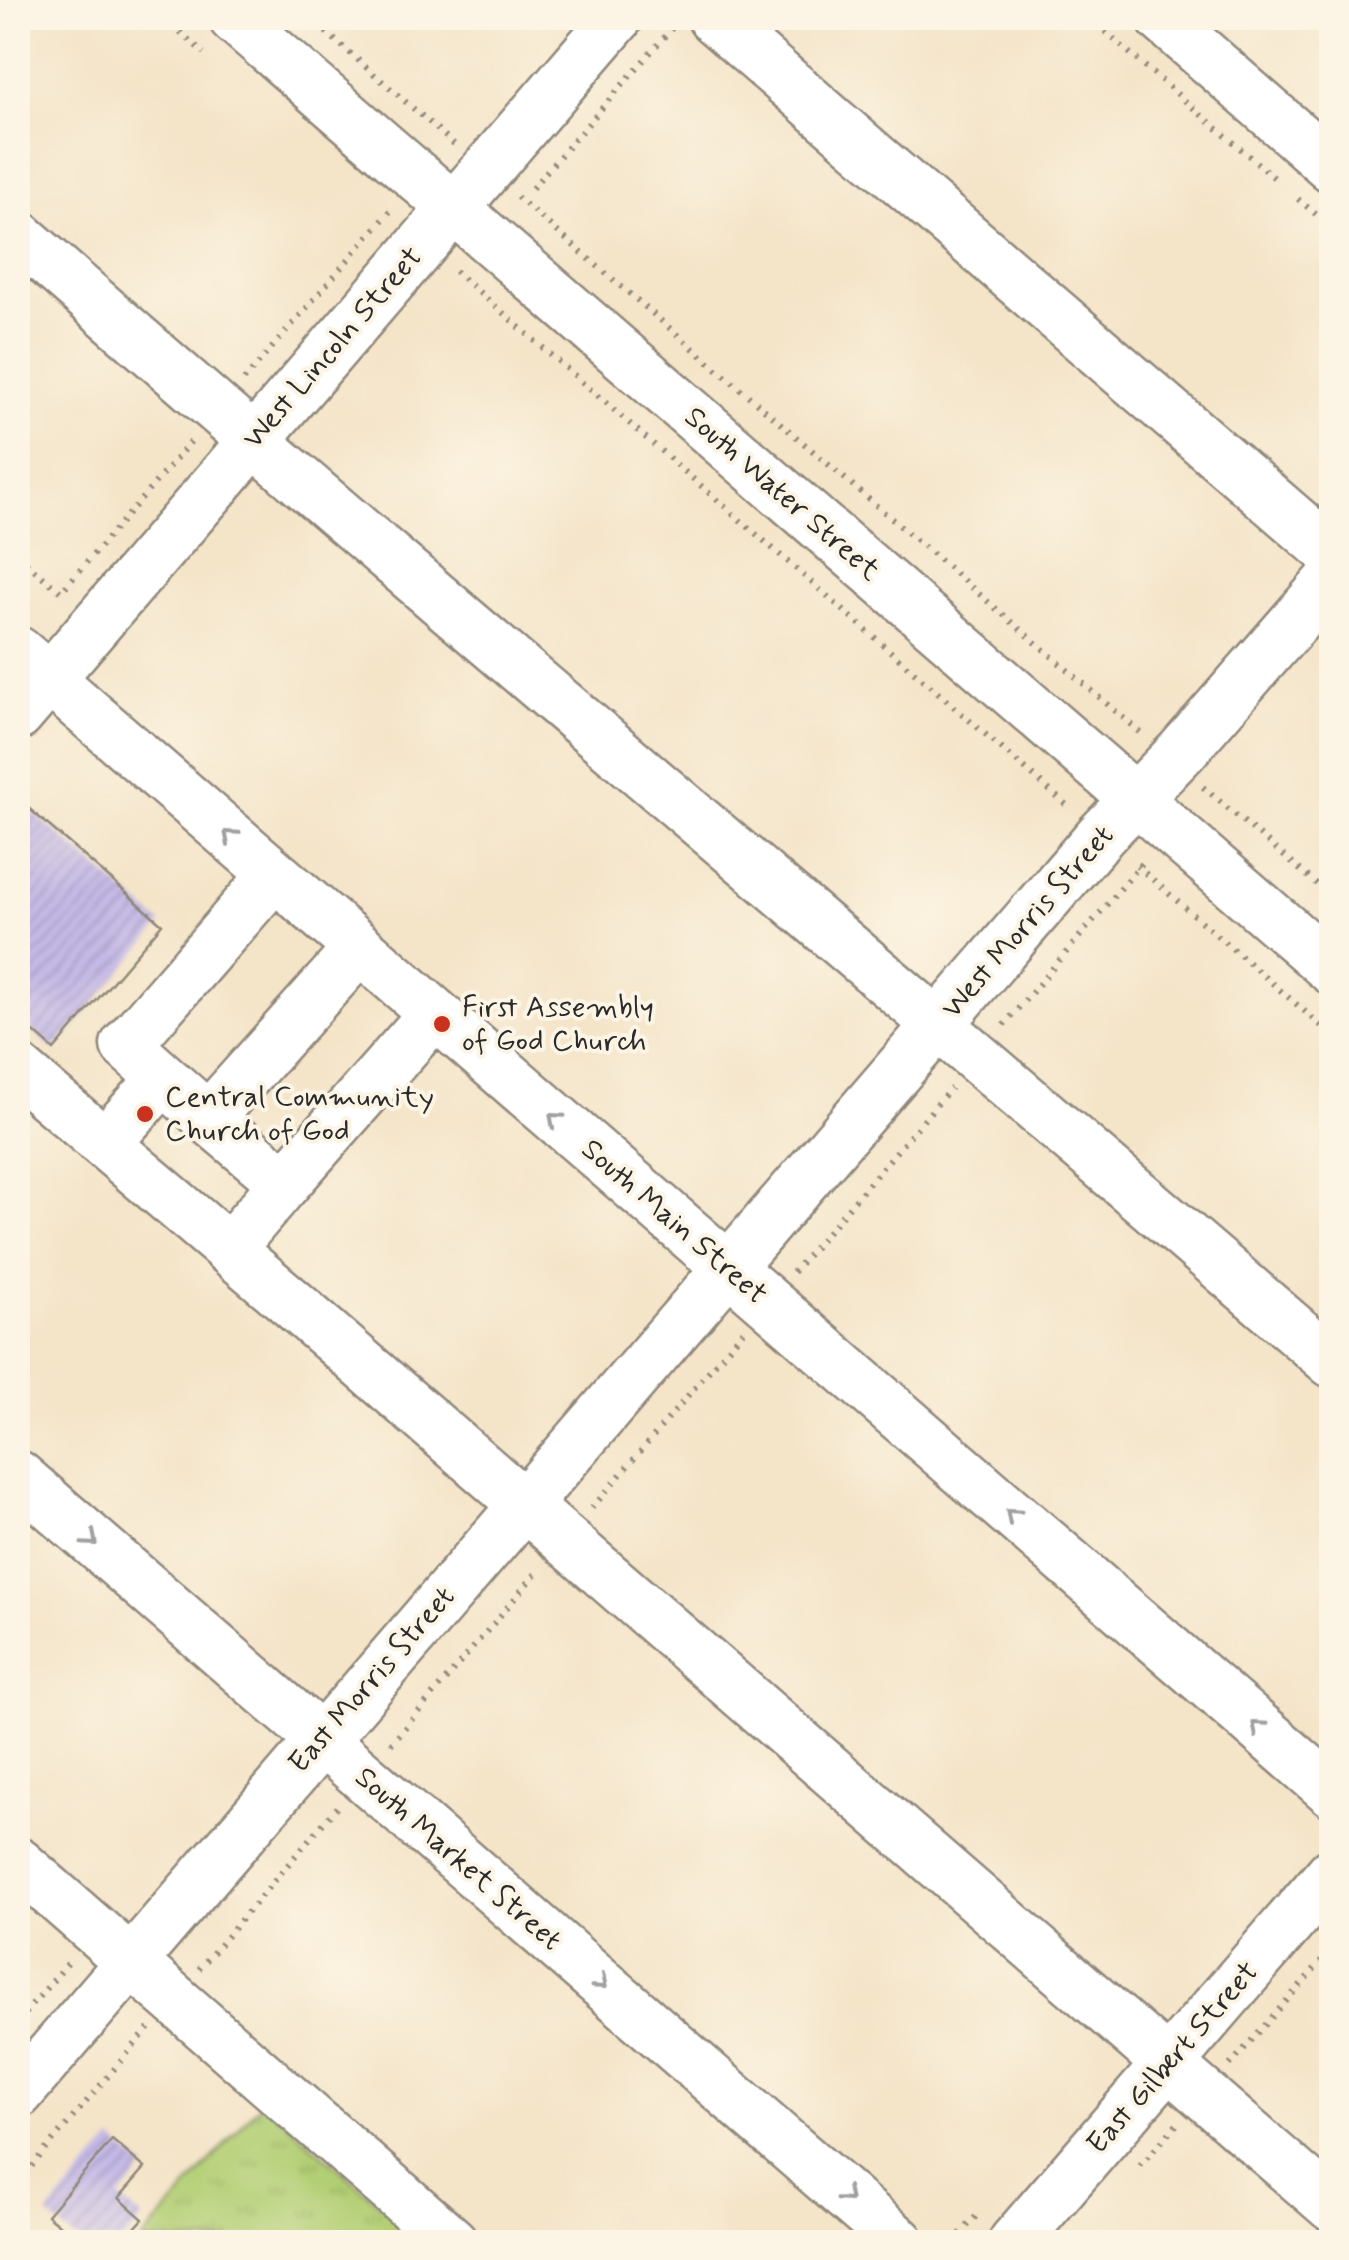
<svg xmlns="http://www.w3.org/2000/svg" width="1349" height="2260" font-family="Mynerve,sans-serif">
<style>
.grass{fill:url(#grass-tufts);stroke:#6f7d50;stroke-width:2.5}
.building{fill:url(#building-hatch)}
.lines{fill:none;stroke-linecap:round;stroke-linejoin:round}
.minor-casing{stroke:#90887a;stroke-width:55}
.path{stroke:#90887a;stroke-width:6;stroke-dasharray:2.5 8;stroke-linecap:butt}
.minor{stroke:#fff;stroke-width:50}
.oneway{stroke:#a0a0a0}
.poi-dot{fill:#c8321e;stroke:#fcf5e5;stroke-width:4}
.labels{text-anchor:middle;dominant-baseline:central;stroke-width:8;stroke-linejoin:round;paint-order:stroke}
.street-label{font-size:30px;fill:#2b2b2b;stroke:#fcf5e5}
.poi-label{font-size:30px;fill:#2b2b2b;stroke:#fcf5e5;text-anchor:start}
</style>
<defs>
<pattern id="grass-tufts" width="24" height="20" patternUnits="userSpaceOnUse" patternTransform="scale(2.5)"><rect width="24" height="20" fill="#b3cf75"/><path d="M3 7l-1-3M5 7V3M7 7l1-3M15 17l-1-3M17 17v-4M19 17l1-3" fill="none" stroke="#9ab265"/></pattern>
<pattern id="building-hatch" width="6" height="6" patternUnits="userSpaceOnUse" patternTransform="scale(2.5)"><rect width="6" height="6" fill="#c5b9e6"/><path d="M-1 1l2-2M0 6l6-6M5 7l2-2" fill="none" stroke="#a99fc5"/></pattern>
</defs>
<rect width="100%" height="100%" fill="#fcf5e5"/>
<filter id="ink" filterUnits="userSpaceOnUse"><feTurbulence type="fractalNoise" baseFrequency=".01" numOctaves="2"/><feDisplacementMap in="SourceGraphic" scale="20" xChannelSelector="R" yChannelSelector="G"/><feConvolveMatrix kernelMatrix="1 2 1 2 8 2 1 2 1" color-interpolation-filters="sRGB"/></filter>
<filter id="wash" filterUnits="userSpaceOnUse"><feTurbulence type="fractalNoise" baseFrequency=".0048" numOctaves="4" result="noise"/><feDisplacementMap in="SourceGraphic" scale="40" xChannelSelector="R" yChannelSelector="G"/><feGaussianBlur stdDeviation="2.25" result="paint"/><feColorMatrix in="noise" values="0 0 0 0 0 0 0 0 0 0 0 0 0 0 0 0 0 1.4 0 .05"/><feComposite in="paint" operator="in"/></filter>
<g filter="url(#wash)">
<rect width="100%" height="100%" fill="#f4e4c8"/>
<polygon class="grass" points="262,2102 424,2242 141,2242"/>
<g id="blocks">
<g class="building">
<polygon points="18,799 162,924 54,1050 18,1018"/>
<polygon points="112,2140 145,2168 119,2198 143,2219 122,2242 79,2242 47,2215"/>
</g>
</g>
</g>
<g filter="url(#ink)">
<use href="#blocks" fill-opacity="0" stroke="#90887a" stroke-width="2.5"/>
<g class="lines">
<defs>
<g id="minor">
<polyline points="234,18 1332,969"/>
<polyline points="713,18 1332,553"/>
<polyline points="1162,18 1332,167"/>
<path d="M 18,235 C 451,616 895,984 1332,1362"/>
<polyline points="18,652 1332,1791"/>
<polyline points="18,715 617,18"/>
<polyline points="274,875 126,1045 208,1118 359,949"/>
<polyline points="18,1070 293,1304 1332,2206"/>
<polyline points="208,1118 285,1183 434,1014"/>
<polyline points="105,1143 163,1079"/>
<polyline points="229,1249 285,1183"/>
<polyline points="18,1476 899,2242"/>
<polyline points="18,1863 452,2242"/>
<polyline points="18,2093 1101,835 1182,751 1332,579"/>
<polyline points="1014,2242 1332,1873"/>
</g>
</defs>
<use href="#minor" class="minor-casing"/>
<g class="path">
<polyline points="164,18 204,53"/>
<polyline points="310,18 454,144"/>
<polyline points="1089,18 1278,181"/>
<polyline points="532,188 672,28"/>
<polyline points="517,197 1141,733"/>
<polyline points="1298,199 1332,228"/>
<polyline points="455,271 1071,809"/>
<polyline points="244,380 393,208"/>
<polyline points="18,556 61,592 193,439"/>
<polyline points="1203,787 1332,897"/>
<polyline points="1137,866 1332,1035"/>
<polyline points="1004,1025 1145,860"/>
<polyline points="793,1272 951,1088"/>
<polyline points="592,1508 743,1331"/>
<polyline points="391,1744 538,1571"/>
<polyline points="199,1969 337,1807"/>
<polyline points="18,2021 69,1962"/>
<polyline points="1230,2065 1332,1949"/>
<polyline points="1140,2166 1178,2123"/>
<polyline points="18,2182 149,2028"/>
<polyline points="953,2242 979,2213"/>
</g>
<use href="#minor" class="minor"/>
</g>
<defs><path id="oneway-chevron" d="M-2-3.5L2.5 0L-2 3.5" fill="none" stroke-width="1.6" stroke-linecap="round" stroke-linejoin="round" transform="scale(2.5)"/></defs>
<g class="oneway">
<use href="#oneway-chevron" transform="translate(230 836) rotate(-139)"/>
<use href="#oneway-chevron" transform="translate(555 1119) rotate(-139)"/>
<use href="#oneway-chevron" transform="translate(1012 1515) rotate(-139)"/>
<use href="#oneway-chevron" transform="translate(91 1540) rotate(41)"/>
<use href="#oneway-chevron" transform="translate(1258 1727) rotate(-139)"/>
<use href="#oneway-chevron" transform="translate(601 1983) rotate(41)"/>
<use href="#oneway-chevron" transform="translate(846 2196) rotate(41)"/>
</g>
</g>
<g class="poi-dot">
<circle cx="442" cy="1024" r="10"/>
<circle cx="145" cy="1114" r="10"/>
</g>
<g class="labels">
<g class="street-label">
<text transform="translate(333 348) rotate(-49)">West Lincoln Street</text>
<text transform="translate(782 494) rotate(41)">South Water Street</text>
<text transform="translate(1028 922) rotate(-49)">West Morris Street</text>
<text transform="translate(674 1222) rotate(41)">South Main Street</text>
<text transform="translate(372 1680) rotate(-49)">East Morris Street</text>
<text transform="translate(458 1859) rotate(41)">South Market Street</text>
<text transform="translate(1173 2058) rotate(-49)">East Gilbert Street</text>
</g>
<g class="poi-label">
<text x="462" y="1007">First Assembly<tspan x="462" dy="34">of God Church</tspan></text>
<text x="165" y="1097">Central Community<tspan x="165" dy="34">Church of God</tspan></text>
</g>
</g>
<rect width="1349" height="2260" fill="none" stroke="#fcf5e5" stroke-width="60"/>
</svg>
